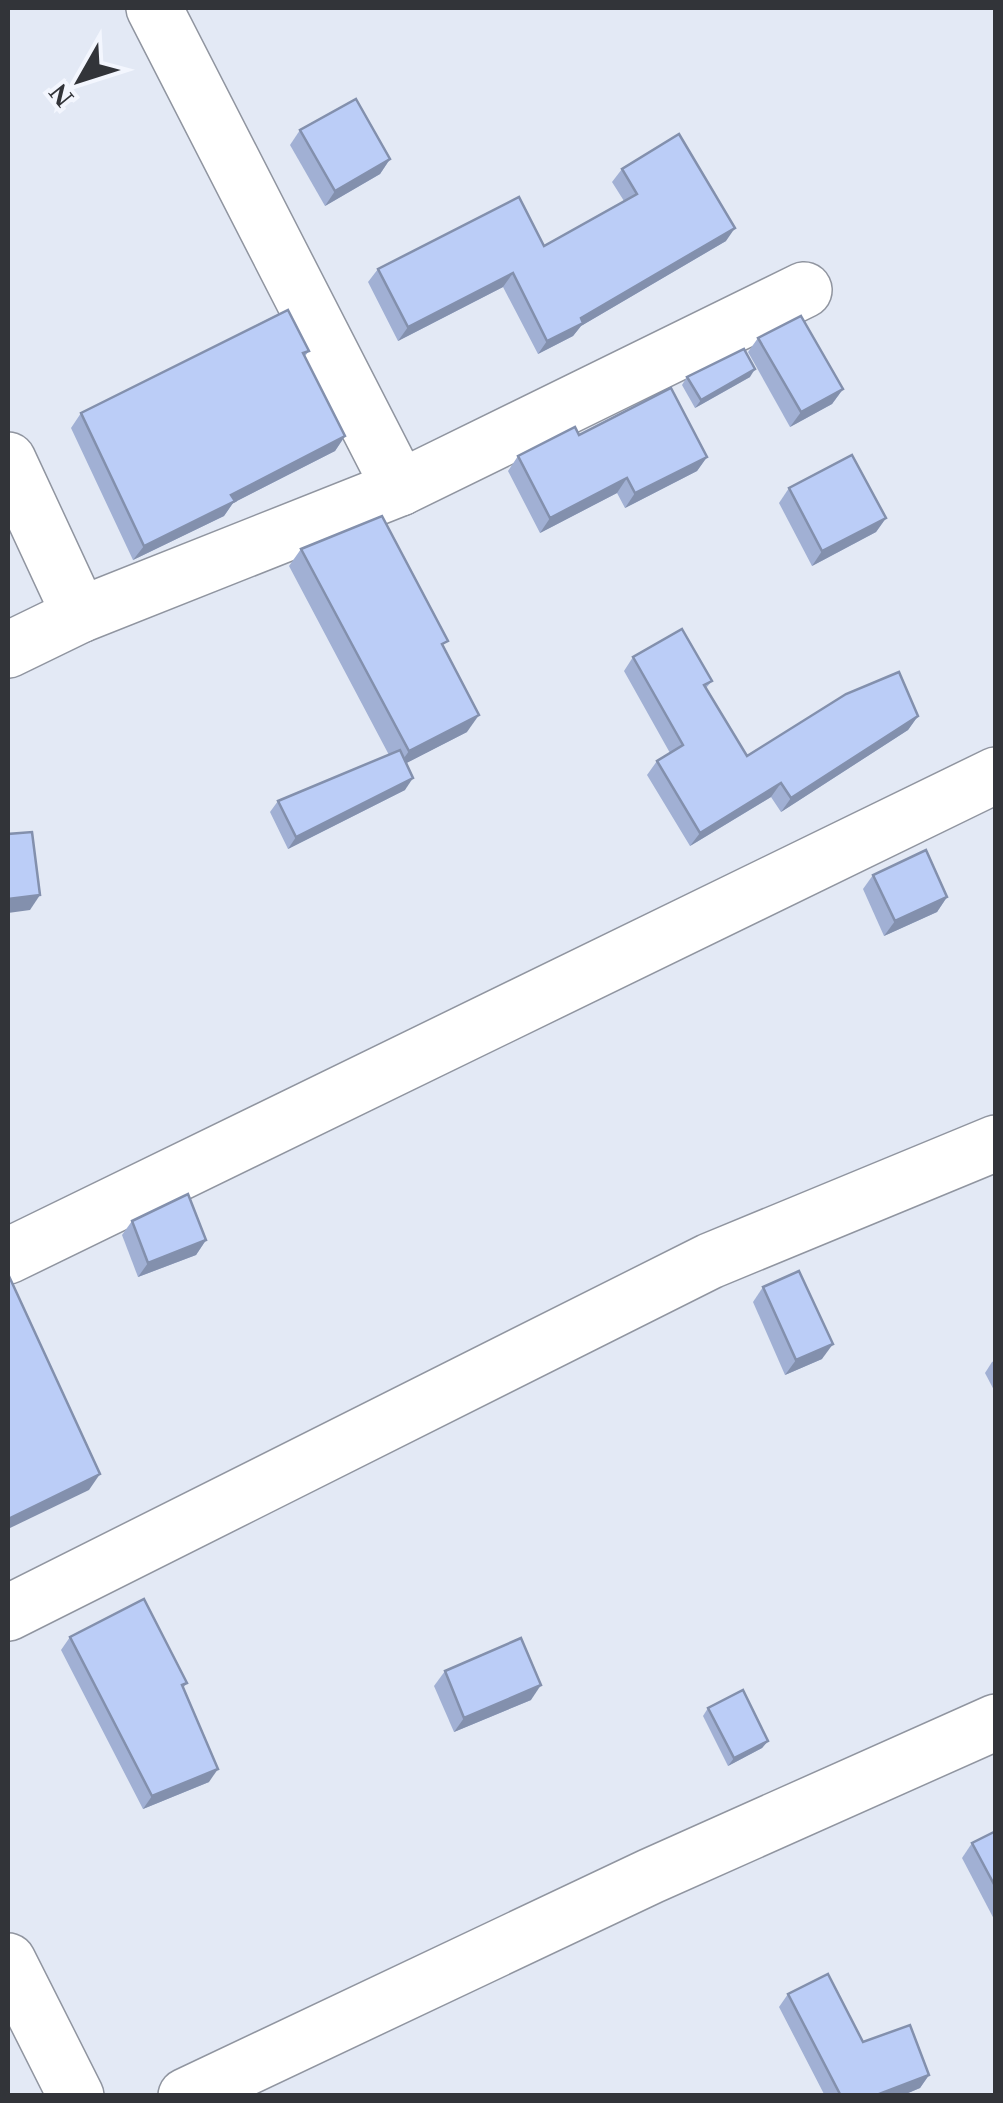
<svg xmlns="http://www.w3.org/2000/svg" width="1003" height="2103" font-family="Georgia,serif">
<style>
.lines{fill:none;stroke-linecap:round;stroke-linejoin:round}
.street-casing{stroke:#9095a0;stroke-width:58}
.street{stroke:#fff;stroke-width:55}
.wall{fill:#a1b0d4}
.shaded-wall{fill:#8390ad}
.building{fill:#bbcdf7;stroke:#8390ad;stroke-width:2.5}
</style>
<rect width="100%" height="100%" fill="#e3e9f5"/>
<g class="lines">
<defs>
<g id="street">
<polyline points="154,8 400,488"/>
<polyline points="8,460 80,615"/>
<polyline points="8,650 80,615 400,488 804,290"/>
<polyline points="8,1256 996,775"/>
<polyline points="8,1613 710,1261 996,1143"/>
<polyline points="8,1961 76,2096"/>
<polyline points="186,2096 651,1876 996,1722"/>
</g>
</defs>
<use href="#street" class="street-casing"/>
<use href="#street" class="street"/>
</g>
<g class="wall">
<polygon points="300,130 390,159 380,174 325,206 290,145"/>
<polygon points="622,169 726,241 581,326 573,336 538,354 503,287 398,341 368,282 378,269 544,246 624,201 612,182"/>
<polygon points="758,338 843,389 832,404 790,427 748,352"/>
<polygon points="309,351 305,356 345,436 335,451 233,503 224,516 133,560 71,428 81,413"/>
<polygon points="687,377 750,377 695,408 682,385"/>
<polygon points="579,435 707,457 697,471 625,508 617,493 540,533 508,471 518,456"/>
<polygon points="789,488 886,518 876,532 812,566 779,503"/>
<polygon points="301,549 444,646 467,732 406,763 405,790 288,849 270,812 278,801 389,755 289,566"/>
<polygon points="633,657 712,681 706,688 747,756 918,716 908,730 781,812 771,797 690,846 647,775 657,761 670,753 624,671"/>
<polygon points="873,875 947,897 937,912 884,936 863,889"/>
<polygon points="132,1221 206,1240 196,1255 138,1277 122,1235"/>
<polygon points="763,1287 822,1359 785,1375 753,1302"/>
<polygon points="996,1360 996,1394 985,1373 992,1362"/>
<polygon points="70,1637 187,1683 183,1688 209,1782 143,1809 61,1650"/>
<polygon points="445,1671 531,1700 454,1732 434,1686"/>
<polygon points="708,1708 768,1741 762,1748 728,1766 703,1716"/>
<polygon points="996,1831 996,1923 962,1858 972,1843"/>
<polygon points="788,1994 863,2042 929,2075 920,2088 901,2096 825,2096 779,2007"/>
</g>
<g class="shaded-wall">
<polygon points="390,159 380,174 325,206 335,191"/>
<polygon points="735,228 726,241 581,326 573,336 538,354 547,341 581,318"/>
<polygon points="513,273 503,287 398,341 408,327"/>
<polygon points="755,369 750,377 695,408 701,400"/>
<polygon points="843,389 832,404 790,427 801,412"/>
<polygon points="345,436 335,451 233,503 224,516 133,560 144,546 231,495"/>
<polygon points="707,457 697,471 625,508 635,493"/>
<polygon points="627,478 617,493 540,533 550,518"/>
<polygon points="886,518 876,532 812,566 822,551"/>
<polygon points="479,715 467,732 397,768 409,751"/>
<polygon points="918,716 908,730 781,812 791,798"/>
<polygon points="413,778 405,790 288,849 296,837"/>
<polygon points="781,783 771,797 690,846 700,833"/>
<polygon points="40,895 30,910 8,913 8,899"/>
<polygon points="947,897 937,912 884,936 895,921"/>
<polygon points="206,1240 196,1255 138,1277 148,1263"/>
<polygon points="833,1344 822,1359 785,1375 796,1360"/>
<polygon points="100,1474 89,1490 8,1529 8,1519"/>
<polygon points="541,1685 531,1700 454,1732 464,1718"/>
<polygon points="768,1741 762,1748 728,1766 734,1758"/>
<polygon points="218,1769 209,1782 143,1809 152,1796"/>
<polygon points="929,2075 920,2088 901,2096 874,2096"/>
</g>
<g class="building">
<polygon points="356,99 390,159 335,191 300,130"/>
<polygon points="679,134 735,228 581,318 583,323 547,341 513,273 408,327 378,269 519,197 544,246 637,194 622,169"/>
<polygon points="288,310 309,351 303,353 345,436 231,495 235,501 144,546 81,413"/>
<polygon points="801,316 843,389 801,412 758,338"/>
<polygon points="744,349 755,369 701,400 687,377"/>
<polygon points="671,388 707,457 635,493 627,478 550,518 518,456 575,427 579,435"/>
<polygon points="852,455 886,518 822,551 789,488"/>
<polygon points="382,516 448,641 442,644 479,715 409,751 301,549"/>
<polygon points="682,629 712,681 704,685 747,756 846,694 899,672 918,716 791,798 781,783 700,833 657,761 683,745 633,657"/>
<polygon points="400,750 413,778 296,837 278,801"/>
<polygon points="32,832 40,895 8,899 8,834"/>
<polygon points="926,850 947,897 895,921 873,875"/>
<polygon points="188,1194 206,1240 148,1263 132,1221"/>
<polygon points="799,1271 833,1344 796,1360 763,1287"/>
<polygon points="8,1274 100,1474 8,1519"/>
<polygon points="144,1599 187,1683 182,1685 218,1769 152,1796 70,1637"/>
<polygon points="521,1638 541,1685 464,1718 445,1671"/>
<polygon points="743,1690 768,1741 734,1758 708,1708"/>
<polygon points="996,1831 996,1888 972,1843"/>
<polygon points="828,1974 863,2042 910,2025 929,2075 874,2096 841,2096 788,1994"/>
</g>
<rect width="1003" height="2103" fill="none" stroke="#323439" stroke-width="20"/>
<g transform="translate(80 80) rotate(231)" stroke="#f3f6fe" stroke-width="8" paint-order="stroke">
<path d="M0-8L18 38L0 25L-18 38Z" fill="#323439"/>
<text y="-15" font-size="28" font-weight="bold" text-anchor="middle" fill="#323439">N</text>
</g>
</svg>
